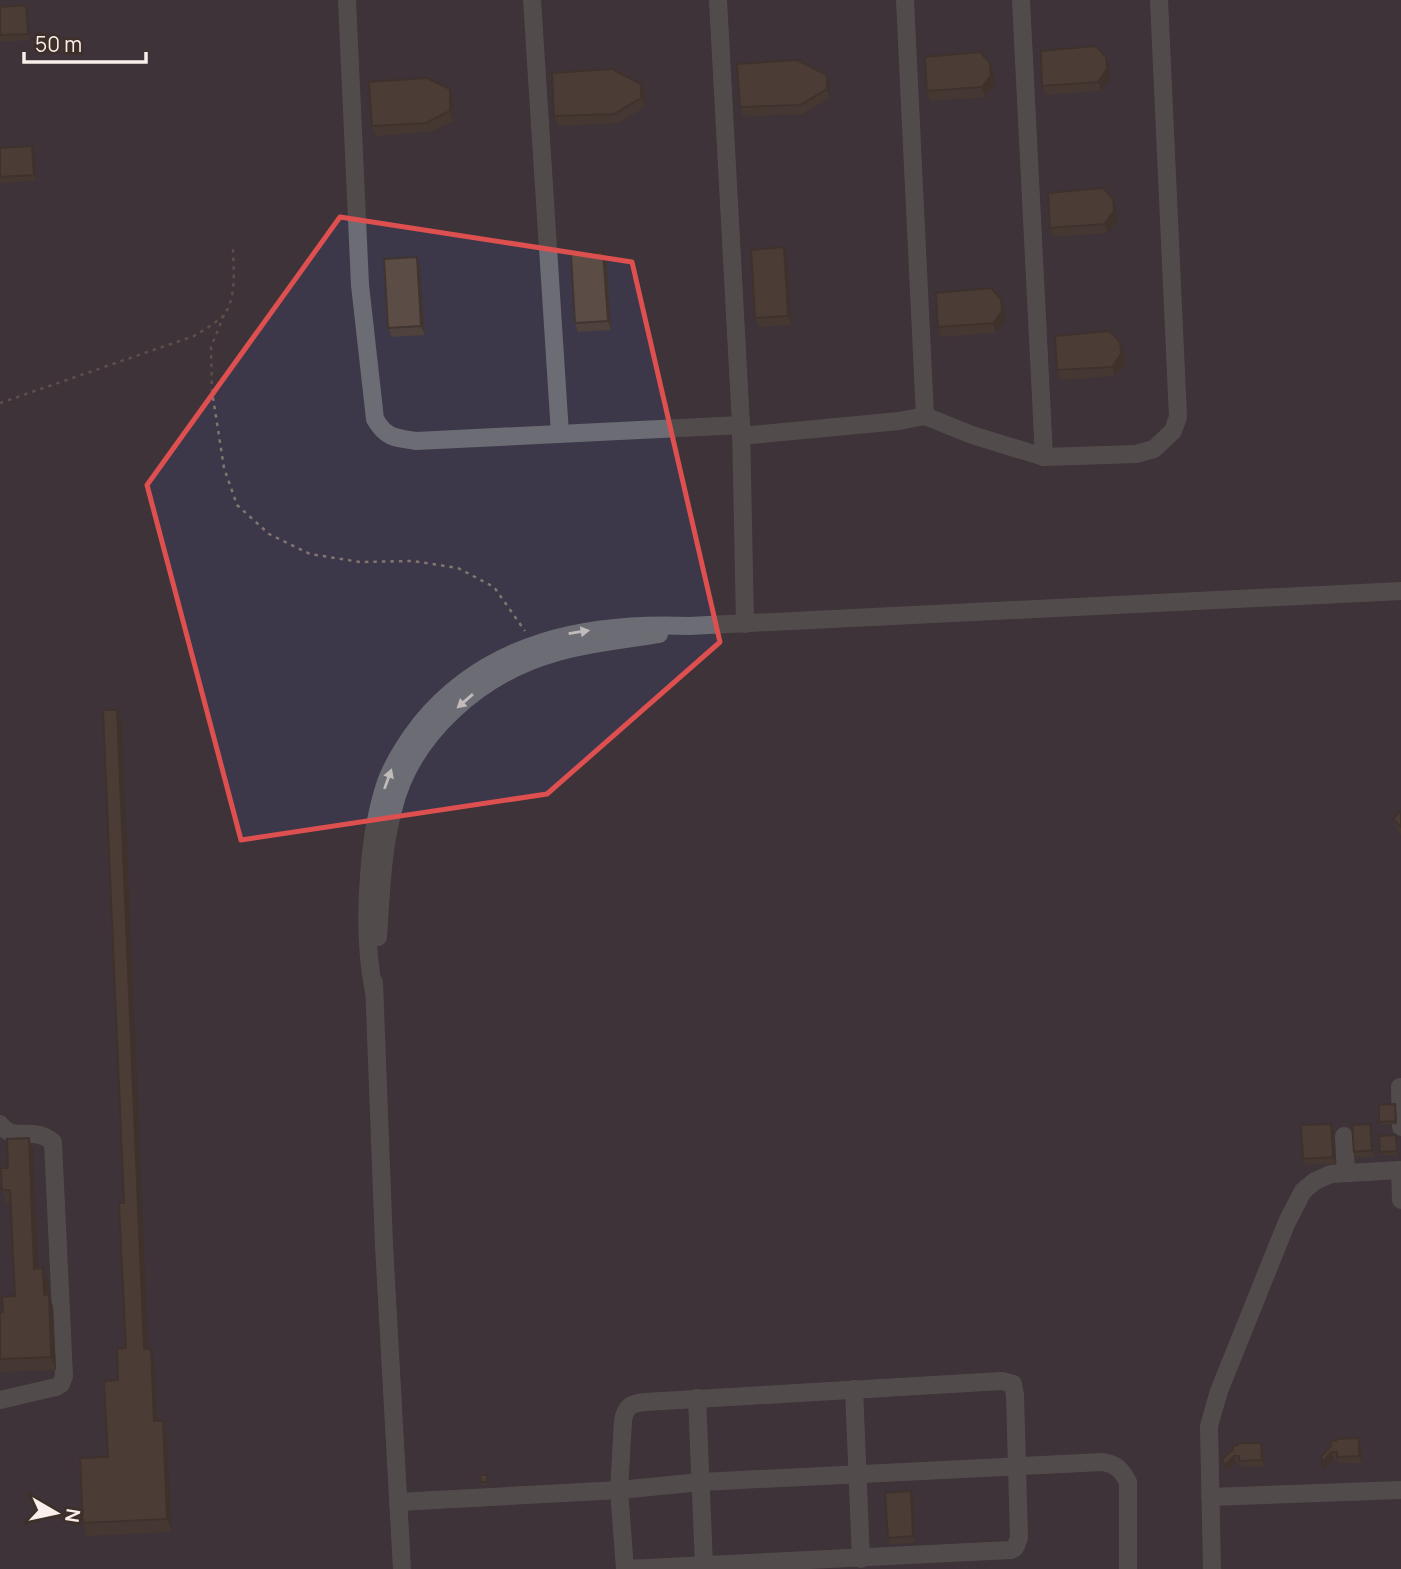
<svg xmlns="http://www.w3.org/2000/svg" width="1401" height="1569" font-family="Manrope,sans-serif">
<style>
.industrial{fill:#3c3849}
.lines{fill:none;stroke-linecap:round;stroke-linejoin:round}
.path{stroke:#82756f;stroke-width:2.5;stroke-dasharray:3.5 5;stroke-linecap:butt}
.minor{stroke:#6c6d74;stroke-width:18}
.wall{fill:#4f413c}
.shaded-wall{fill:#403531}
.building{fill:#5c4c46;stroke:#403531;stroke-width:2}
.oneway{fill:#c1bbbb}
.marked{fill:none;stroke:#dd504f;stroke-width:5;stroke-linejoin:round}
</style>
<rect width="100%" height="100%" fill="#3e3029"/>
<rect class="industrial" x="0" y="0" width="1401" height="1569"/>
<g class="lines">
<g class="path">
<polyline points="224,315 211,347 212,391 224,468 237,505 269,534 310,554 360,562 413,561 458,568 494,587 525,631"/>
<path d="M 0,403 L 194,336 C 204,330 214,324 222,317 C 238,300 233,267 233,247"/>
</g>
<g class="minor">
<path d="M 347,0 L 360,285 L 375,419 C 386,438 395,438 416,441 L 741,425"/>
<polyline points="532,0 560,434"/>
<polyline points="718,0 741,425 745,624"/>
<polyline points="1021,0 1044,457"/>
<polyline points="925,416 972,435 1044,457 1136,454 1154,449 1173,431 1178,417 1159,0"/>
<polyline points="741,436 899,421 925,416 905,0"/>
<path d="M 378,937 C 381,894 382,851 393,810 C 411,734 481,674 554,653 C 587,643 624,640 659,634"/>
<polyline points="374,982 384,1245 402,1569"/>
<path d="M 374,992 C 366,953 366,915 369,876 C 371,845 376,812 386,782 C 394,761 407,741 421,723 C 488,641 588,622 689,626 L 1401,591"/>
<polyline points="1400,1087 1401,1127"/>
<path d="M 0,1124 C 12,1143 34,1125 53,1142 L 64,1376 L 61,1384 L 56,1387 L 0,1400"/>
<polyline points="1344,1136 1346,1173"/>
<polyline points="1400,1170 1401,1200"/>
<polyline points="854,1389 861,1559"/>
<polyline points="697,1398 704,1565"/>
<polyline points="1210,1497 1401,1490"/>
<path d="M 398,1502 L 619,1490 L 701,1482 L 1102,1462 C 1116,1464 1121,1469 1128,1482 L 1128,1569"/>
<path d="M 625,1569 L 619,1490 L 623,1421 C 625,1407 631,1403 645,1402 L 1002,1381 L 1013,1384 L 1015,1395 L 1019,1538 L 1015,1548 L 1011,1550 L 627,1569"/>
<polyline points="1212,1569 1209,1426 1219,1391 1287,1222 1303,1191 1315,1181 1331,1174 1401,1170"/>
</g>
</g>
<g class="wall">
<polygon points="0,7 28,12 30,40 0,42"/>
<polygon points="1106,57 1110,67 1110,79 1101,91 1046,95 1042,86"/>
<polygon points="990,63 994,73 995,84 985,97 930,101 927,91"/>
<polygon points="827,75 830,85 830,98 803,114 743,117 740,107"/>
<polygon points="641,84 645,94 645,107 618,123 558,126 554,116"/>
<polygon points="450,89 453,99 453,121 430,132 376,136 372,126"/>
<polygon points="32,146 35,153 36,181 0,183 0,148"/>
<polygon points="1113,199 1116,209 1118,221 1108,233 1053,237 1050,228"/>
<polygon points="603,252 607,262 611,330 578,332 575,323"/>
<polygon points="417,257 420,267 425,335 392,337 388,328"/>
<polygon points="787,257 792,325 759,327 755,318"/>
<polygon points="1001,299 1005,308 1006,320 996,333 941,337 938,327"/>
<polygon points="1124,352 1125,364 1115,376 1060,380 1057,370"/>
<polygon points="122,722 148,1349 155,1362 158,1421 167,1434 172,1532 87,1536 83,1523 108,1457 118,1380 126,1348 124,1203"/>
<polygon points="1393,819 1401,827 1401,835 1398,832"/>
<polygon points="1395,1104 1397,1124 1380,1125 1379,1122"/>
<polygon points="1331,1124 1334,1130 1335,1164 1305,1165 1303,1159"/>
<polygon points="1370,1124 1372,1130 1374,1157 1356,1158 1354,1152"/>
<polygon points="1396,1135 1398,1155 1381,1155 1380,1152"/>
<polygon points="29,1138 33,1150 38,1269 48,1281 48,1294 53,1307 56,1370 0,1372 0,1312 3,1312 15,1296 11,1202 6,1203 2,1190 8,1168"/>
<polygon points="1261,1443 1263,1449 1264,1467 1242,1467 1240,1463 1236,1463 1227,1472 1223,1458"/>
<polygon points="1361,1445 1362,1463 1339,1463 1338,1459 1334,1459 1324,1470 1322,1456"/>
<polygon points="487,1475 488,1485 482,1485 481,1482"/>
<polygon points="911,1491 913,1498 915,1543 890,1544 888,1538"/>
</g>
<g class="shaded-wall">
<polygon points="26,5 28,12 30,40 28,34"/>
<polygon points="1106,57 1110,67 1110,79 1101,91 1098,82"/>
<polygon points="990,63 994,73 995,84 985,97 982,87"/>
<polygon points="827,75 830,85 830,98 827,89"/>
<polygon points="641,84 645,94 645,107 641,98"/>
<polygon points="450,89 453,99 453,121 450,111"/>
<polygon points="32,146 35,153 36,181 34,175"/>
<polygon points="1113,199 1116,209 1118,221 1108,233 1104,224"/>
<polygon points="784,247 787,257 792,325 788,316"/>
<polygon points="603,252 607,262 611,330 608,321"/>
<polygon points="417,257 420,267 425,335 421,326"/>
<polygon points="1001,299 1005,308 1006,320 996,333 993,323"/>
<polygon points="1120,342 1124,352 1125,364 1115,376 1112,367"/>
<polygon points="117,710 122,722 149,1362 144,1349"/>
<polygon points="1331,1124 1334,1130 1335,1164 1333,1157"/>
<polygon points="1370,1124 1372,1130 1374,1157 1372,1150"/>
<polygon points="29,1138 33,1150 39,1281 34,1269"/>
<polygon points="43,1268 48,1281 49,1307 44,1295"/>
<polygon points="49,1294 53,1307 56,1370 51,1357"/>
<polygon points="151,1349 155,1362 158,1434 154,1421"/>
<polygon points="163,1421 167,1434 172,1532 167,1519"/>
<polygon points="1359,1438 1361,1445 1362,1463 1359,1456"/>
<polygon points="1261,1443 1263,1449 1264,1467 1262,1460"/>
<polygon points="1331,1452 1334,1459 1324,1470 1322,1463"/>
<polygon points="1234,1456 1236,1463 1227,1472 1224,1466"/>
<polygon points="911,1491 913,1498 915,1543 913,1536"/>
</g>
<g class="building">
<polygon points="26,5 28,34 0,35 0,7"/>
<polygon points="1096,46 1106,57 1107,69 1098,82 1042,86 1041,51"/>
<polygon points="980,52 990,63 991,75 982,87 927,91 925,57"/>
<polygon points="797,60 827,75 827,89 800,105 740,107 737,64"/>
<polygon points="612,69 641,84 641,98 614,114 554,116 552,73"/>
<polygon points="427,78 450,89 450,111 426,123 372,126 369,82"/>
<polygon points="32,146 34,175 0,177 0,148"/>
<polygon points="1103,188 1113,199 1114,211 1104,224 1050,228 1048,193"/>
<polygon points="784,247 788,316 755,318 751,250"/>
<polygon points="603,252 608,321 575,323 571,254"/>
<polygon points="417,257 421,326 388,328 384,259"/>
<polygon points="991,288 1001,299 1002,311 993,323 938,327 936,293"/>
<polygon points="1110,331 1120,342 1121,354 1112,367 1057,370 1055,336"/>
<polygon points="103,710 117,710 144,1349 151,1349 154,1421 163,1421 167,1519 83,1523 80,1458 108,1457 104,1381 118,1380 117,1349 126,1348 119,1203 124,1203"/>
<polygon points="1401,811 1401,827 1393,819"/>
<polygon points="1395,1104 1396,1121 1379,1122 1379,1105"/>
<polygon points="1331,1124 1333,1157 1303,1159 1301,1125"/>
<polygon points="1370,1124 1372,1150 1354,1152 1352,1125"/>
<polygon points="1396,1135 1397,1151 1380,1152 1379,1136"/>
<polygon points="29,1138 34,1269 43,1268 44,1295 49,1294 51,1357 0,1359 0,1312 3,1312 2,1297 15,1296 10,1190 2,1190 1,1168 8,1168 7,1139"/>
<polygon points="1359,1438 1359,1456 1337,1457 1337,1452 1331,1452 1322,1463 1322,1456 1331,1446 1331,1441 1336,1441 1336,1439"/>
<polygon points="1238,1443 1261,1443 1262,1460 1239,1461 1239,1456 1234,1456 1224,1466 1223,1458 1233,1450 1233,1446 1238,1445"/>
<polygon points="480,1475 487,1475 487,1482 481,1482"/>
<polygon points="911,1491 913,1536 888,1538 885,1493"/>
</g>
<defs><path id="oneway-solid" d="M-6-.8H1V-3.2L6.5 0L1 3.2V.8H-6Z" transform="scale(1.75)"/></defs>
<g class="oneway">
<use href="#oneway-solid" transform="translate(579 632) rotate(-9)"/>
<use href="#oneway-solid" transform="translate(465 701) rotate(139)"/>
<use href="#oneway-solid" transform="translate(388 779) rotate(-70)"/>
</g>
<path d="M0 0H1401V1569H0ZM 340,217 L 632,262 L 720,642 L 547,794 L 241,840 L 147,485 Z" fill="#3e3029" fill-opacity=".55" fill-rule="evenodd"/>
<path class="marked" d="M 340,217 L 632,262 L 720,642 L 547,794 L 241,840 L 147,485 Z"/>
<g transform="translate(56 1513) rotate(99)" stroke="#3e3029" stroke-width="5" paint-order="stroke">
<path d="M0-5L12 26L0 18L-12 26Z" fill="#f9efeb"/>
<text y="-10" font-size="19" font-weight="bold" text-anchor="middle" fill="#f9efeb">N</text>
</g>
<path d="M24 52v10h122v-10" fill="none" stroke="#f9efeb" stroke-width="3.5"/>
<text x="35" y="52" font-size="21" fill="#f9efeb" stroke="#3e3029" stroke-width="5" paint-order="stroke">50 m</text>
</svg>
